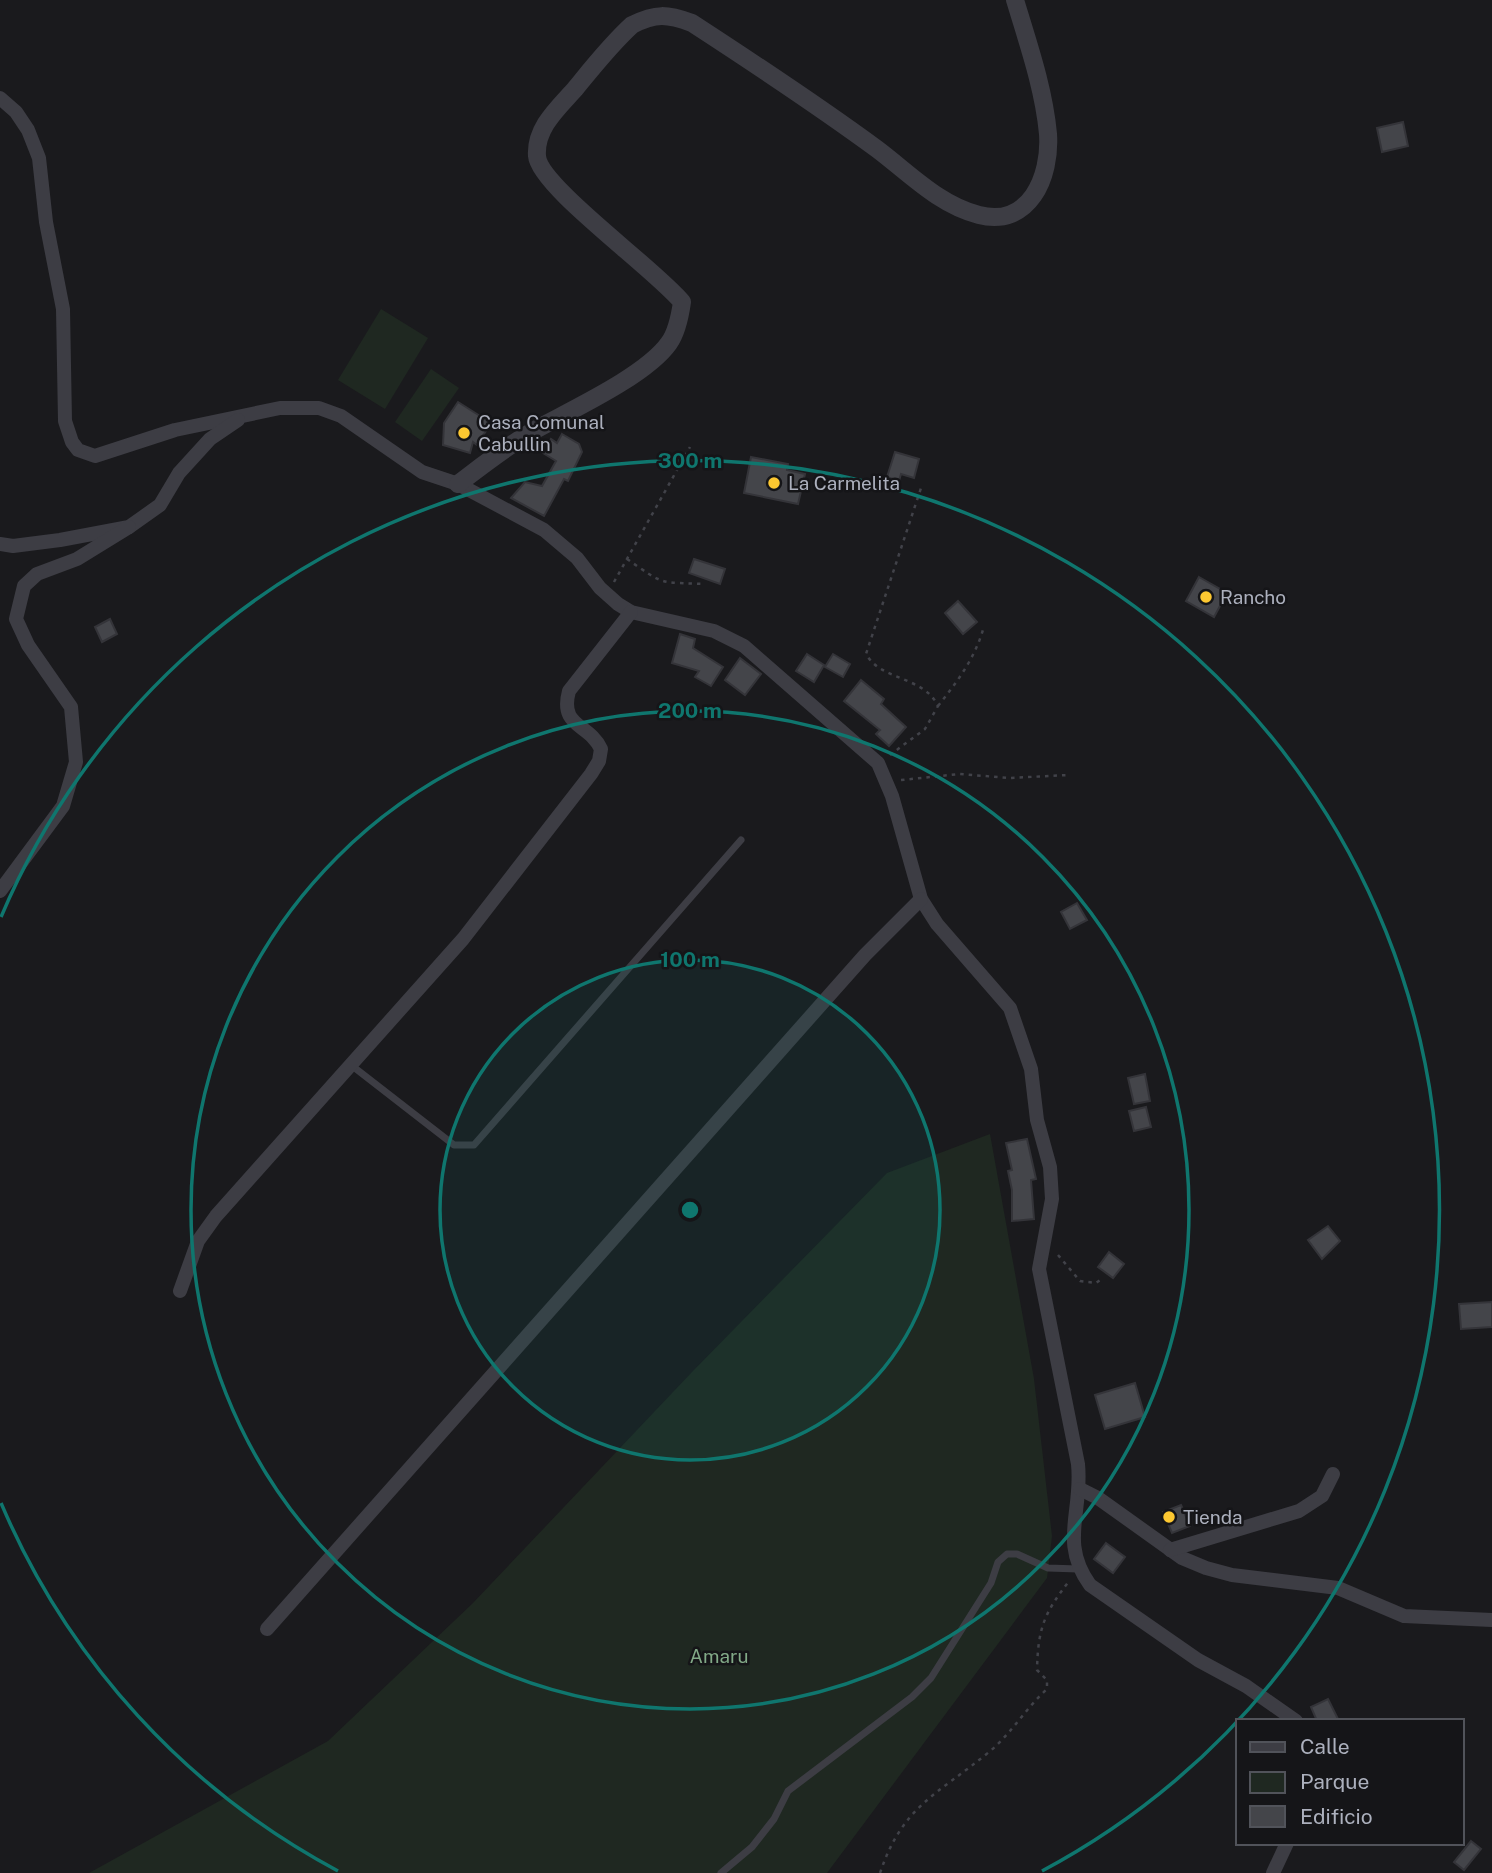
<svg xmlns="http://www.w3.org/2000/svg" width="1492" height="1873" font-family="'Public Sans',sans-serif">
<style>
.green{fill:#1f2821}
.building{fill:#44454a;stroke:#343439;stroke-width:2}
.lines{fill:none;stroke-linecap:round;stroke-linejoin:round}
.path{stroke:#414249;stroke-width:2.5;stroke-dasharray:3.5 5;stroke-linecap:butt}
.service{stroke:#3d3d44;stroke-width:7}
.minor{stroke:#3d3d44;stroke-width:14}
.tertiary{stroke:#3d3d44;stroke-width:18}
.ring{fill:none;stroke:#0f766e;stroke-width:3.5}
.poi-dot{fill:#fdc831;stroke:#151518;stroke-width:2.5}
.labels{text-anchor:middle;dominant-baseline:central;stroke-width:5;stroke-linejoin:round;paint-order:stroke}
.poi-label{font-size:19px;fill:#acb0bd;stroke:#151518;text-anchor:start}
.park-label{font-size:19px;fill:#82a987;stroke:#151518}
.centre{fill:#0f766e;stroke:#151518;stroke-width:3.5}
.ring-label{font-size:21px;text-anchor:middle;font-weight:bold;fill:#0f766e;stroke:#151518;stroke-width:5;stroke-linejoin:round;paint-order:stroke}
</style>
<rect width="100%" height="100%" fill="#1a1a1d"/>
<g class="green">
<polygon points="381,309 428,338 385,409 338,380"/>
<polygon points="431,369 459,388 422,441 395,422"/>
<polygon points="990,1134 1034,1379 1052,1536 1047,1578 827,1873 89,1873 328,1741 473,1603 692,1372 887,1173"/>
</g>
<g class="building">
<polygon points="1403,122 1408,146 1382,152 1377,128"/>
<polygon points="458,402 491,423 477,445 473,442 470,453 443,445 444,423"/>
<polygon points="562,434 579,444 582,452 568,481 564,479 544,516 511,498 525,482 542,486 556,461 543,453 551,439 557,443"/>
<polygon points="895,452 919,459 914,478 901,474 899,481 887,477"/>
<polygon points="751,457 788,464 787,470 805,474 798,504 744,493"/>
<polygon points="694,559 725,569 720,584 689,573"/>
<polygon points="1199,577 1227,593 1214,617 1186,601"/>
<polygon points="958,601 977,622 963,634 945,613"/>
<polygon points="110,619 117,634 102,642 95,627"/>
<polygon points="680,634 695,639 693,648 723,667 711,686 695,677 699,671 672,663"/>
<polygon points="807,654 824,665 814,682 796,671"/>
<polygon points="833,654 850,664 843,677 825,667"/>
<polygon points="740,658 761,674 745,695 725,680"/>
<polygon points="861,680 884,699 881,704 906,727 889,746 876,734 880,730 844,701"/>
<polygon points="1077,903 1087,920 1070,929 1061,912"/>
<polygon points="1145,1074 1150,1101 1134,1104 1128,1078"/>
<polygon points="1146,1107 1151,1127 1134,1131 1129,1111"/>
<polygon points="1027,1139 1036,1179 1031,1180 1034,1219 1012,1221 1012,1190 1008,1171 1012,1170 1006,1143"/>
<polygon points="1328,1226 1340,1241 1322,1259 1308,1240"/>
<polygon points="1109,1252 1124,1264 1113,1278 1098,1267"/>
<polygon points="1492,1302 1492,1327 1461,1329 1459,1304"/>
<polygon points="1135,1383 1145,1417 1105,1429 1095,1395"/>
<polygon points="1181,1505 1190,1526 1172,1533 1163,1512"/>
<polygon points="1106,1543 1125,1557 1113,1573 1094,1559"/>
<polygon points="1328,1699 1339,1721 1317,1721 1311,1707"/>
<polygon points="1471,1841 1481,1849 1464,1870 1454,1862"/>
</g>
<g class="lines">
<g class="path">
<path d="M 627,559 C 666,586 658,582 705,584"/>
<polyline points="614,582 690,447"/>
<path d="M 938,706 C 957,682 976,657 984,626"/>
<path d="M 890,755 L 925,729 L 938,706 C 924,676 881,681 866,654 L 922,485"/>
<polyline points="901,780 960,774 1009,778 1069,775"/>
<polyline points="1058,1255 1080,1281 1096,1283 1103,1278"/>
<path d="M 880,1873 C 903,1805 937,1795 989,1752 C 1011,1734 1026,1708 1047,1689 L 1047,1680 L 1037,1670 C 1038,1628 1044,1613 1070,1580"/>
</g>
<g class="service">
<polyline points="351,1065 454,1145 474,1145 741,840"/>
<polyline points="721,1873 752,1847 774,1819 788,1791 912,1697 931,1678 991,1583 998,1562 1007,1554 1017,1554 1048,1568 1078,1569"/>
</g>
<g class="minor">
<path d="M 0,98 L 16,112 L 28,130 L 39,158 L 46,222 L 63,309 L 65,421 L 72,442 L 78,450 L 95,456 L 175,430 L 280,408 L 319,408 L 341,416 L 422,472 L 458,484 L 544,530 L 577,558 L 600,588 L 618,604 L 631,612 L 714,631 L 744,646 L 878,763 L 892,796 L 921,899 L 937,924 L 1010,1008 L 1031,1069 L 1037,1120 L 1050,1167 L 1052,1199 L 1039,1269 L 1078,1464 C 1083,1512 1059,1542 1090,1585 L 1198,1660 L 1246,1686 L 1296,1721"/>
<polyline points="0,544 13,546 60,540 129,527 160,505 179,473 210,439 238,420"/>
<polyline points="0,891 63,806 76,762 71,707 28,645 16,619 24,586 37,574 77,559 129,527"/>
<path d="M 180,1291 L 198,1241 L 216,1216 L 463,939 L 591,774 L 599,761 L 601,749 C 589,723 559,728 569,691 L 631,612"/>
<polyline points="1080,1489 1098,1498 1182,1558 1206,1568 1232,1575 1338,1588 1404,1616 1492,1620"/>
<polyline points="1170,1550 1299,1511 1322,1496 1333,1474"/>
<polyline points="267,1629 865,955 921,899"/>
<polyline points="1273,1873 1287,1843"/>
</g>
<path class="tertiary" d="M 458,484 C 483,465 507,446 533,431 C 569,411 646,376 669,343 C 677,332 680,316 682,302 C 655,269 539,186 537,156 C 535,128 558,108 575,89 C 593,67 611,44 632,25 C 656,13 667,14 692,23 C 755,64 817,105 877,149 C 909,173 939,205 979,215 C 1029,228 1051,177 1048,134 C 1044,89 1028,43 1015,0"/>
</g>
<circle cx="690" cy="1210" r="250" fill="#0f766e" fill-opacity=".12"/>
<g class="ring">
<circle cx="690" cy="1210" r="250"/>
<circle cx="690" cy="1210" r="499"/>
<path d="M338 1871A749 749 0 0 1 1 1503M1 917A749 749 0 1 1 1042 1871"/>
</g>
<g class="poi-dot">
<circle cx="464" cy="433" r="7"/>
<circle cx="774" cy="483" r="7"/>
<circle cx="1206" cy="597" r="7"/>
<circle cx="1169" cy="1517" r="7"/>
</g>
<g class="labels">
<g class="poi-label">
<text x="478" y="422">Casa Comunal<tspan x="478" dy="22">Cabullin</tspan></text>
<text x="788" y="483">La Carmelita</text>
<text x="1220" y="597">Rancho</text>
<text x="1183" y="1517">Tienda</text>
</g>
<g class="park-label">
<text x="719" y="1656">Amaru</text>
</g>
</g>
<circle cx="690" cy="1210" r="10" class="centre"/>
<g class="ring-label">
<text x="690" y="468">300 m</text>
<text x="690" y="718">200 m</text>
<text x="690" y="967">100 m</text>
</g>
<rect x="1236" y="1719" width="228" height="126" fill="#151518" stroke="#51535a" stroke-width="2"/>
<rect x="1250" y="1742" width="35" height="10" fill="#3d3d44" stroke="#51535a" stroke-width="2"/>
<text x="1300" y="1754" font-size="21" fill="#acb0bd">Calle</text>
<rect x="1250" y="1772" width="35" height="21" fill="#1f2821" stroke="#51535a" stroke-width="2"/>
<text x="1300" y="1789" font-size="21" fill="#acb0bd">Parque</text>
<rect x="1250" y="1806" width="35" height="21" fill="#44454a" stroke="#51535a" stroke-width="2"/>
<text x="1300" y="1824" font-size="21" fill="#acb0bd">Edificio</text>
</svg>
